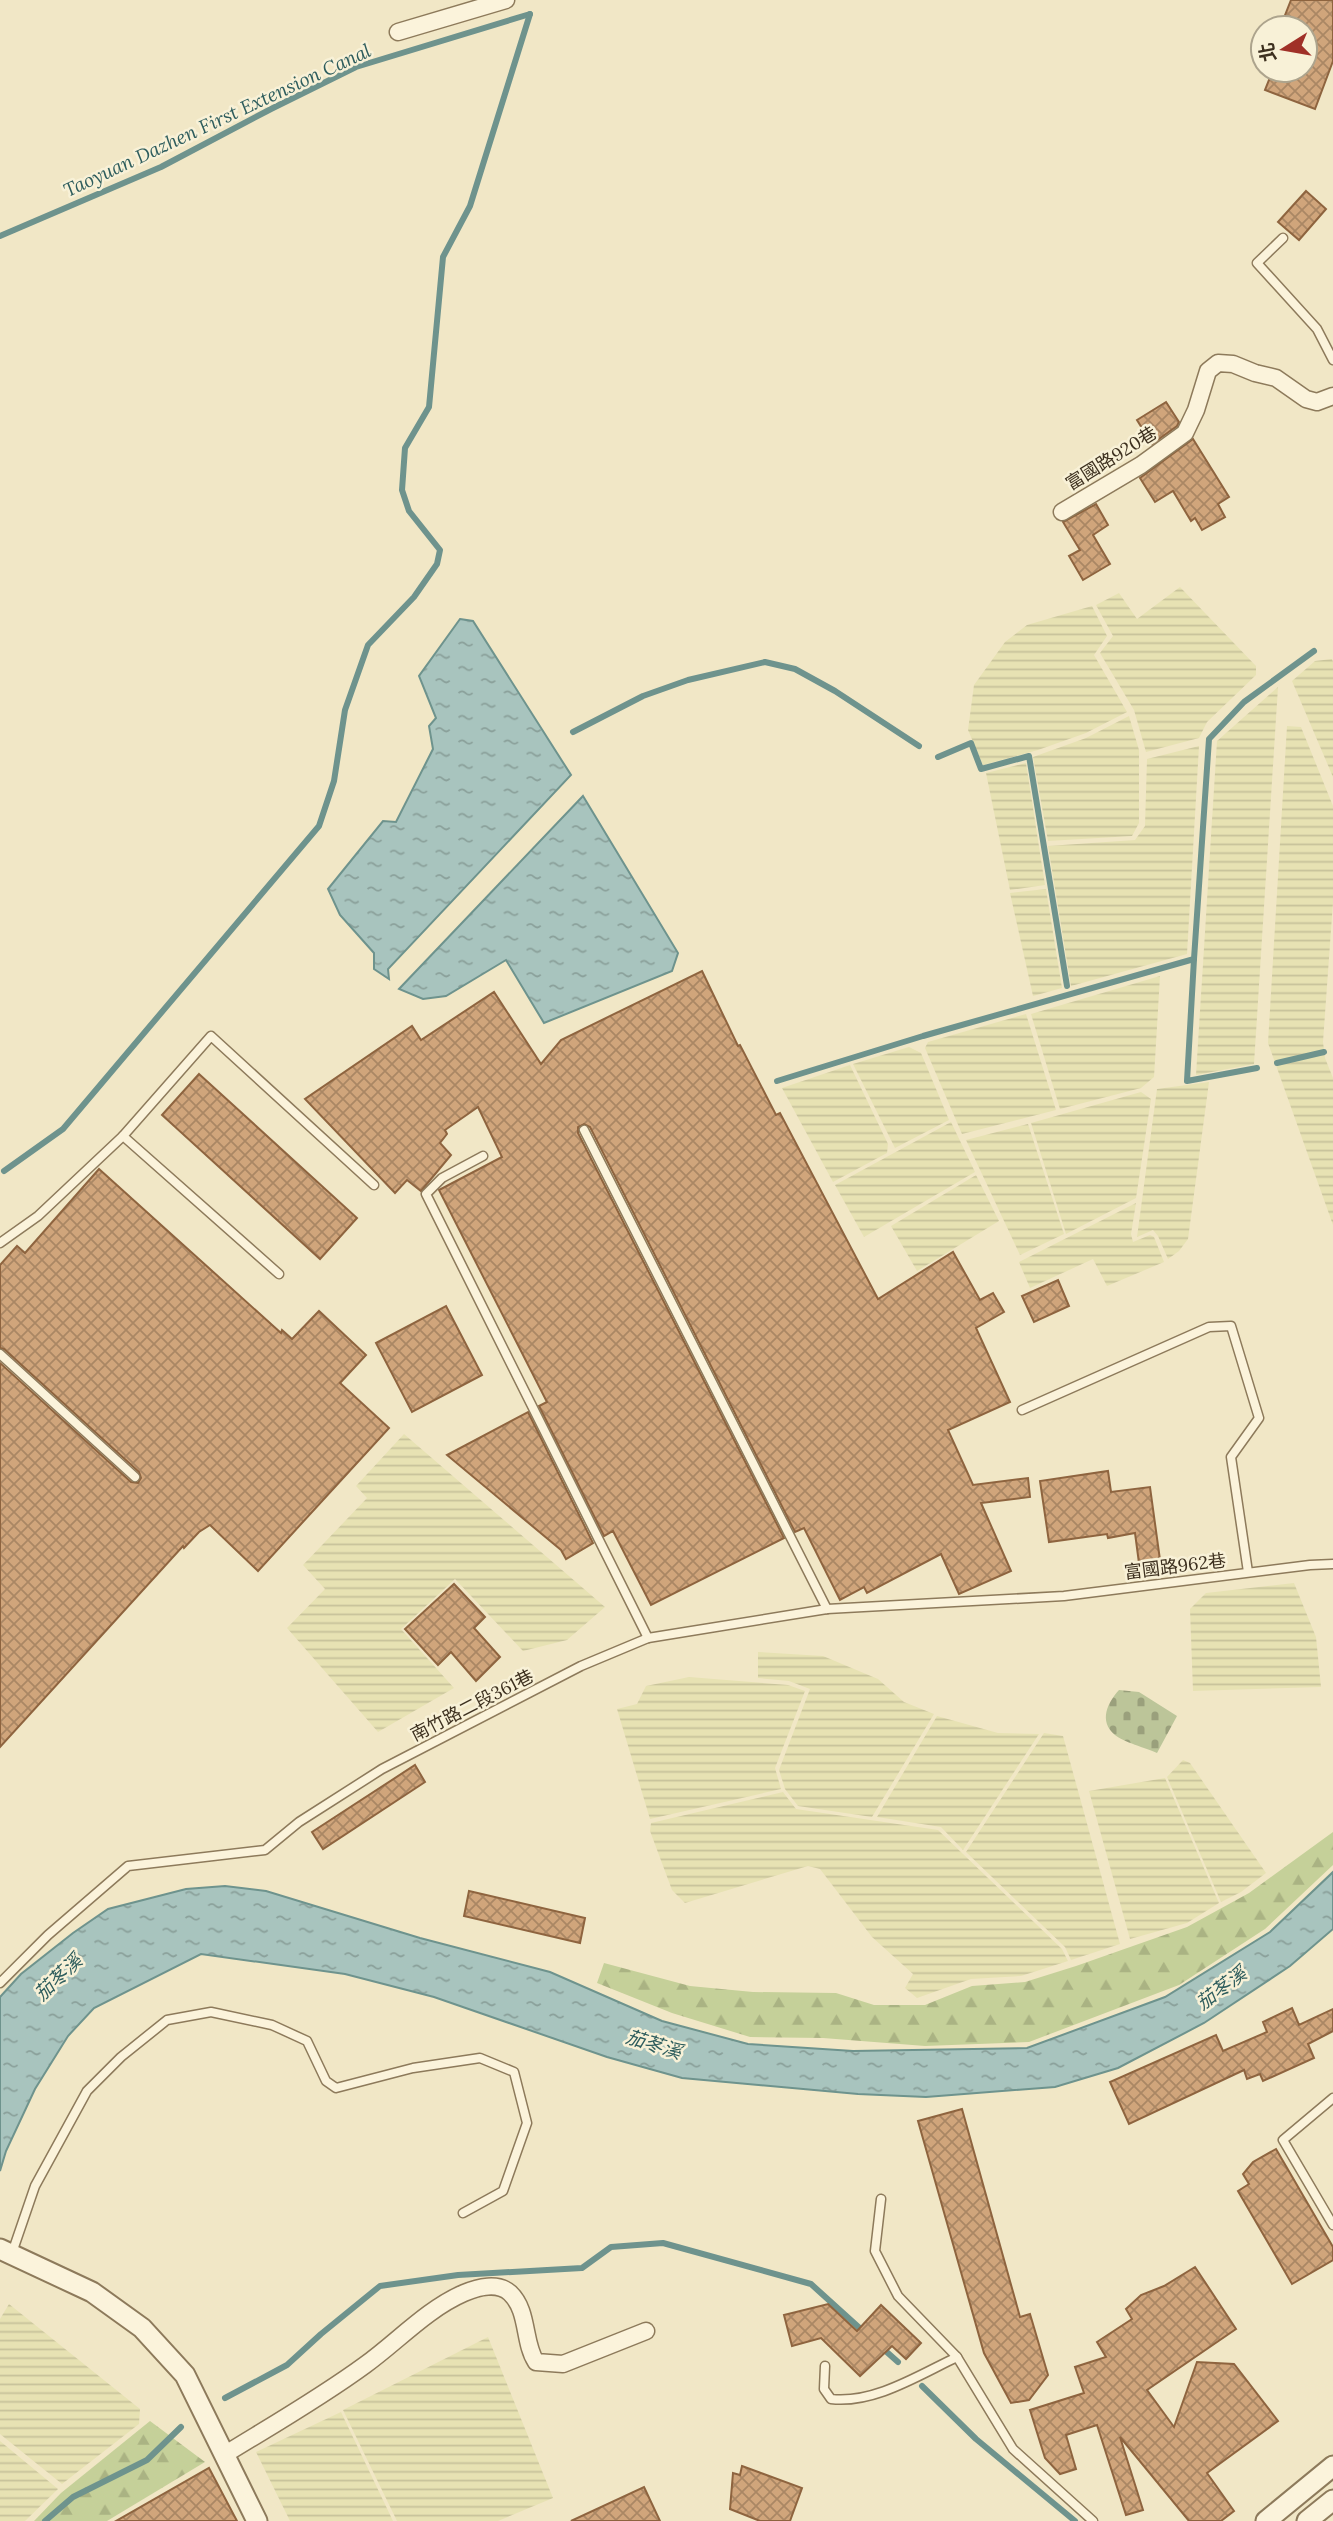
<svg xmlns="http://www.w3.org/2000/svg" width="1333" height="2521" font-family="Lora,'Noto Sans TC',serif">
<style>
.farmland{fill:url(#farmland-rules)}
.forest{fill:url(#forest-firs)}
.cemetery{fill:url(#cemetery-stones)}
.water{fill:url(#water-ripples);stroke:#6e938d;stroke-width:2}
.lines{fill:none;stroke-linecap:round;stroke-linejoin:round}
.stream{stroke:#6e938d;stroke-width:6}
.building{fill:url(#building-cross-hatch);stroke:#8e643f;stroke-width:2}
.service-casing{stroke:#8d7a5b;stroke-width:11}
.minor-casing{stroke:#8d7a5b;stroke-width:19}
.tertiary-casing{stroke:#8d7a5b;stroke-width:23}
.service{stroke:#fbf3db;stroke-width:8}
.minor{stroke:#fbf3db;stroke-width:16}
.tertiary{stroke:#fbf3db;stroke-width:19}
.labels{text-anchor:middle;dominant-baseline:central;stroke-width:5;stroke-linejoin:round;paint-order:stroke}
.street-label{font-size:18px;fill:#3d301f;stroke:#f8f1d7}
.water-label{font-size:19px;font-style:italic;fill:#2e5d5d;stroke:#f8f1d7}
</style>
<defs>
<pattern id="farmland-rules" width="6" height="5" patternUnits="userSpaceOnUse" patternTransform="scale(1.75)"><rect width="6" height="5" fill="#e7e2b3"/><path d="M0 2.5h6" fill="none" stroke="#c7c29a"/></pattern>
<pattern id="forest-firs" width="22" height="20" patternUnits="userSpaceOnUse" patternTransform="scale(1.75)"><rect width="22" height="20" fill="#c5d099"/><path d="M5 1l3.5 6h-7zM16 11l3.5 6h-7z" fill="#aab383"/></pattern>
<pattern id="cemetery-stones" width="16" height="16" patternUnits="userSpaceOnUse" patternTransform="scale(1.75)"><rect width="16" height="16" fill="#bcc599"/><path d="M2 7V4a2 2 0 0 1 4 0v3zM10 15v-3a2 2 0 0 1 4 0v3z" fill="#9aa07c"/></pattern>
<pattern id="water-ripples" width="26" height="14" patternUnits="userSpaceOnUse" patternTransform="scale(1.75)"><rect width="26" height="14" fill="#a8c4be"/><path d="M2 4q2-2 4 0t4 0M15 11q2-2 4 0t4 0" fill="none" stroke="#8aa09a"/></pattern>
<pattern id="building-cross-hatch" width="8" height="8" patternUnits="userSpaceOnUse" patternTransform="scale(1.75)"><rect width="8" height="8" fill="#d0a57b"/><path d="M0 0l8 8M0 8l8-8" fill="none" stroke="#aa8764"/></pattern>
</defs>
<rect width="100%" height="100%" fill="#f1e7c6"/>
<g class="farmland">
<polygon points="1180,587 1256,666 1256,675 1207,722 1199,738 1146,752 1134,710 1100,653 1113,636 1096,605 1119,593 1137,619"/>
<polygon points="1092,606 1107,636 1094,655 1127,712 1086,733 1038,750 983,765 968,730 974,685 1005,642 1027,625"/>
<polygon points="1332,659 1333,662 1333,777 1292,681 1315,661"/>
<polygon points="1278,687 1254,1064 1196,1075 1217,741"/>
<polygon points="1129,716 1139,750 1139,823 1132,836 1048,841 1033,757 1086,738"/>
<polygon points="1287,726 1301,727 1333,806 1333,902 1323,1042 1325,1058 1333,1078 1333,1225 1268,1043"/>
<polygon points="1199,746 1187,954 1071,986 1048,846 1135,840 1145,826 1147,759"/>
<polygon points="1026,763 1045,885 1010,890 986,773"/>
<polygon points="1046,889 1062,988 1033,996 1010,893"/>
<polygon points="1160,976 1154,1077 1141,1088 1060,1109 1031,1014"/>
<polygon points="1026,1014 1056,1110 962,1134 925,1048 928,1042"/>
<polygon points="909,1047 921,1053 949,1120 895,1148 853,1064"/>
<polygon points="850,1065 888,1144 887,1153 833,1182 782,1088"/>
<polygon points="1209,1082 1188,1239 1179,1251 1168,1259 1158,1236 1153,1230 1137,1237 1157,1089"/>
<polygon points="1141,1092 1151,1099 1136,1198 1066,1234 1031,1123"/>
<polygon points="951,1122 975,1172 864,1237 835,1185"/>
<polygon points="1028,1124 1064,1234 1020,1255 966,1140"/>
<polygon points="976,1175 999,1221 917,1271 891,1226"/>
<polygon points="1136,1203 1131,1234 1133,1242 1150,1235 1154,1237 1164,1262 1107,1286 1093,1259 1030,1288 1019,1262"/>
<polygon points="404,1434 605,1607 567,1640 523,1651 455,1579 401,1629 454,1688 378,1732 287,1628 325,1589 303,1565 367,1498 356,1486"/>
<polygon points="1294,1583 1316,1637 1321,1687 1193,1691 1190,1609 1206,1593"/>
<polygon points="758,1652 823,1656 878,1679 904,1702 934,1714 872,1817 798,1806 785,1789 779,1770 810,1689 789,1681 758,1678"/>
<polygon points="689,1677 788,1685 805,1691 775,1768 781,1789 650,1819 617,1709 637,1704 646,1686"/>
<polygon points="937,1716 998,1733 1039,1734 963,1850 941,1827 877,1817"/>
<polygon points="1044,1733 1063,1736 1120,1944 1071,1960 1065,1947 966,1852"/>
<polygon points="1183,1760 1190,1763 1266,1873 1241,1892 1221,1902 1167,1777"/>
<polygon points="1165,1778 1219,1903 1187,1923 1130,1939 1089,1791"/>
<polygon points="783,1792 796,1809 938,1830 1062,1949 1068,1961 1021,1976 971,1979 917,1998 905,1988 913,1974 872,1937 820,1869 808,1866 685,1903 672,1890 650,1831 651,1823"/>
<polygon points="9,2304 140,2409 139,2424 62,2484 0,2434 0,2319"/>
<polygon points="488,2337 553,2498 498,2521 397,2521 343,2410"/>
<polygon points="341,2412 393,2521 290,2521 256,2452"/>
<polygon points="0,2441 58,2489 25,2521 0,2521"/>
</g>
<g class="forest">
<polygon points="1333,1832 1333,1865 1265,1929 1179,1985 1029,2042 925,2046 823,2038 750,2037 672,2013 597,1983 604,1963 690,1986 753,1992 836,1993 874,2005 925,2005 972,1986 1025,1982 1076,1966 1187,1927 1249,1893"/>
<polygon points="150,2421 205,2462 107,2521 34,2521 61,2493"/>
</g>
<path class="cemetery" d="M 1119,1690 L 1139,1692 L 1177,1716 L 1157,1753 C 1146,1748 1123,1742 1115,1735 C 1098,1721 1108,1702 1119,1690 Z"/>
<g class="water">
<polygon points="460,619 473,621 571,775 388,969 389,979 374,969 374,953 340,915 328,889 383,821 396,822 433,749 429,726 436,718 419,676"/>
<polygon points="583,796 678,953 672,971 544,1023 506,960 446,996 423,999 399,989"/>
<polygon points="1333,1872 1333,1929 1290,1966 1204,2023 1118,2068 1055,2087 926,2097 858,2094 682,2078 607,2057 434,1997 345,1974 201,1954 94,2008 68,2036 35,2089 6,2151 0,2171 0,1997 21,1974 73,1933 108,1909 186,1889 225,1886 266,1891 420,1938 550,1972 662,2021 748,2044 853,2051 1027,2048 1165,1997 1270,1932"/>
</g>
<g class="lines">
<g class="stream">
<polyline points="0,236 161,167 271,109 356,67 530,14"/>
<polyline points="573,732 643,696 688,680 765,662 795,669 835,691 919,746"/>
<polyline points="938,757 971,743 981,769 1029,756 1067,986"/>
<polyline points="1194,959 1187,1081 1257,1068"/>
<polyline points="1277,1063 1324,1052"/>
<polyline points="777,1081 923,1036 1194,959 1209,739 1244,702 1314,651"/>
<polyline points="4,1171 63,1129 319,826 334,781 345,710 368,645 414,597 437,564 440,550 409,511 402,490 405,448 429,407 443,257 470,206 530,14"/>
<polyline points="880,2346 898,2362"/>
<polyline points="922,2386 976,2439 1075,2521"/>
<polyline points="225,2398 287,2365 321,2334 380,2286 458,2275 582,2268 611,2247 663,2243 811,2284 864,2332"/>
<polyline points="45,2521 73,2497 147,2460 181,2427"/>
</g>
</g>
<g class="building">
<polygon points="1291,0 1333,0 1333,61 1315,109 1265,90 1273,70 1305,70 1305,28 1280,28"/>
<polygon points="1306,191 1326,209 1299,240 1278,222"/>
<polygon points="1166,402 1179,422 1177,426 1152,444 1137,420"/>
<polygon points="1193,439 1229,497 1218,504 1225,517 1202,530 1195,518 1191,521 1173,491 1155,502 1140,478"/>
<polygon points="1096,504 1108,525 1093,535 1110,564 1083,580 1069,556 1080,550 1063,522"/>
<polygon points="702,971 738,1046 740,1045 776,1115 780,1113 878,1299 953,1252 980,1300 993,1293 1004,1312 976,1328 1010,1402 948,1430 973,1485 1028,1478 1030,1497 981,1503 1011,1571 959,1594 941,1554 867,1593 864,1587 840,1600 804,1528 795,1532 590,1127 584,1124 578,1127 578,1133 784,1538 651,1605 613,1531 604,1536 539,1406 547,1402 439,1190 502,1157 478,1107 445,1130 447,1134 440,1143 451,1155 421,1191 407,1180 395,1193 305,1099 412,1026 421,1040 494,992 541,1064 561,1040"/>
<polygon points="199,1074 357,1218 320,1259 162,1115"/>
<polygon points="99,1169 281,1333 282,1330 292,1339 319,1311 366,1355 340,1383 389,1428 258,1571 210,1525 199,1532 184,1548 183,1546 0,1747 0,1363 131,1482 138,1483 141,1478 139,1472 4,1349 0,1348 0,1265 17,1246 25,1253"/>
<polygon points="1058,1280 1069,1306 1034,1322 1022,1296"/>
<polygon points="446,1306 482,1375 412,1412 376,1343"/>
<polygon points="528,1412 593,1543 566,1559 561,1550 447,1455"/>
<polygon points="1108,1471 1111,1492 1150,1487 1160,1560 1139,1563 1135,1533 1108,1538 1107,1534 1049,1542 1040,1481"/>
<polygon points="454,1584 485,1617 474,1628 500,1657 476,1681 451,1652 438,1665 405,1629"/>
<polygon points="415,1765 425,1782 323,1849 312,1832"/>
<polygon points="469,1891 585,1918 580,1943 464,1916"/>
<polygon points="1292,2008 1299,2025 1333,2009 1333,2031 1308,2044 1314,2058 1263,2081 1260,2074 1247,2079 1244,2070 1129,2124 1110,2082 1216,2035 1223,2051 1267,2032 1263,2022"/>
<polygon points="962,2109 1020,2317 1030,2314 1048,2375 1029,2400 1011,2403 984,2353 918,2121"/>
<polygon points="1276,2149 1333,2247 1333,2260 1292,2284 1238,2191 1249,2184 1243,2174 1253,2162"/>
<polygon points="1195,2267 1236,2329 1147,2390 1174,2427 1197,2362 1234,2364 1278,2421 1207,2473 1234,2511 1221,2521 1189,2521 1120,2437 1143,2510 1126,2515 1097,2425 1066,2435 1076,2469 1060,2474 1045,2458 1030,2410 1084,2393 1075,2367 1106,2357 1097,2342 1132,2319 1126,2309 1141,2295 1164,2286"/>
<polygon points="828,2304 857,2331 881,2305 921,2343 906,2359 892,2346 860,2376 821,2338 792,2346 784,2315"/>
<polygon points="742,2466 802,2488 790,2521 760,2521 730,2509 733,2473 740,2475"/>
<polygon points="209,2468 237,2521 116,2521"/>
<polygon points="644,2487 660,2521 571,2521"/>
</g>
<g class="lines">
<defs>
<g id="service">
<polyline points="1283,238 1257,263 1317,329 1333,360"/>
<polyline points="584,1130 827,1609"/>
<polyline points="123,1136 211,1036 374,1185"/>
<polyline points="483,1156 442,1178 426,1194 648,1638"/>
<polyline points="0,1243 38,1216 123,1136 279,1274"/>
<polyline points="0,1354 135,1477"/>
<polyline points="1022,1410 1209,1327 1231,1326 1259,1418 1231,1457 1248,1572"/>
<polyline points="0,1983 48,1935 128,1866 265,1850 299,1822 382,1769 581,1666 648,1638 827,1609 1064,1596 1310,1565 1333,1564"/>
<polyline points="1333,2098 1283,2140 1333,2225"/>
<polyline points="881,2199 875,2251 898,2296 957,2357"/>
<polyline points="12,2253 35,2186 87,2091 121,2057 167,2020 211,2012 272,2025 307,2041 326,2081 336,2088 413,2068 480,2058 514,2072 527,2123 503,2191 463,2213"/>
<path d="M 825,2366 L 824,2389 L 831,2399 C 874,2404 919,2375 957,2357 L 1013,2449 L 1093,2521"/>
</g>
<g id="minor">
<polyline points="398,32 506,0"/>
<polyline points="1062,512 1141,465 1185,433 1196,410 1208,371 1218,363 1233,364 1255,373 1276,378 1306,399 1317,402 1333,396"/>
<path d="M 224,2455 C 271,2426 320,2398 365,2365 C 397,2342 427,2309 464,2293 C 478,2287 498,2282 510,2293 C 529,2311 523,2342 536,2362 L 563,2364 L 646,2331"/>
</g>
<g id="tertiary">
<polyline points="0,2249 92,2292 142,2328 185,2375 257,2521"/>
<polyline points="1266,2521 1333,2466"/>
<polyline points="1307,2521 1333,2500"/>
</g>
</defs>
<use href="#service" class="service-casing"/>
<use href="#minor" class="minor-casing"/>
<use href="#tertiary" class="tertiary-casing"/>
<use href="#service" class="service"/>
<use href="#minor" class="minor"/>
<use href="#tertiary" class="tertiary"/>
</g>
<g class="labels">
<g class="street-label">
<text transform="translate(1111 458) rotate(-32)">富國路920巷</text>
<text transform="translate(1175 1566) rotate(-7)">富國路962巷</text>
<text transform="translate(472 1705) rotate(-27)">南竹路二段361巷</text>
</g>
<g class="water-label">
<text transform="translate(217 120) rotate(-25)">Taoyuan Dazhen First Extension Canal</text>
<text transform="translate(58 1977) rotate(-44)">茄苳溪</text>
<text transform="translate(1221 1988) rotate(-37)">茄苳溪</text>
<text transform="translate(654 2044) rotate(17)">茄苳溪</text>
</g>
</g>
<g transform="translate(1284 49) rotate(259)"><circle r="33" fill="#f8f1d7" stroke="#ada48d" stroke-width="2"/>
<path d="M0-5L12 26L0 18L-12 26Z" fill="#a03027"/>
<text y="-10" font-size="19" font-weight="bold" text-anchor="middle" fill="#3d301f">北</text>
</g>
</svg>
